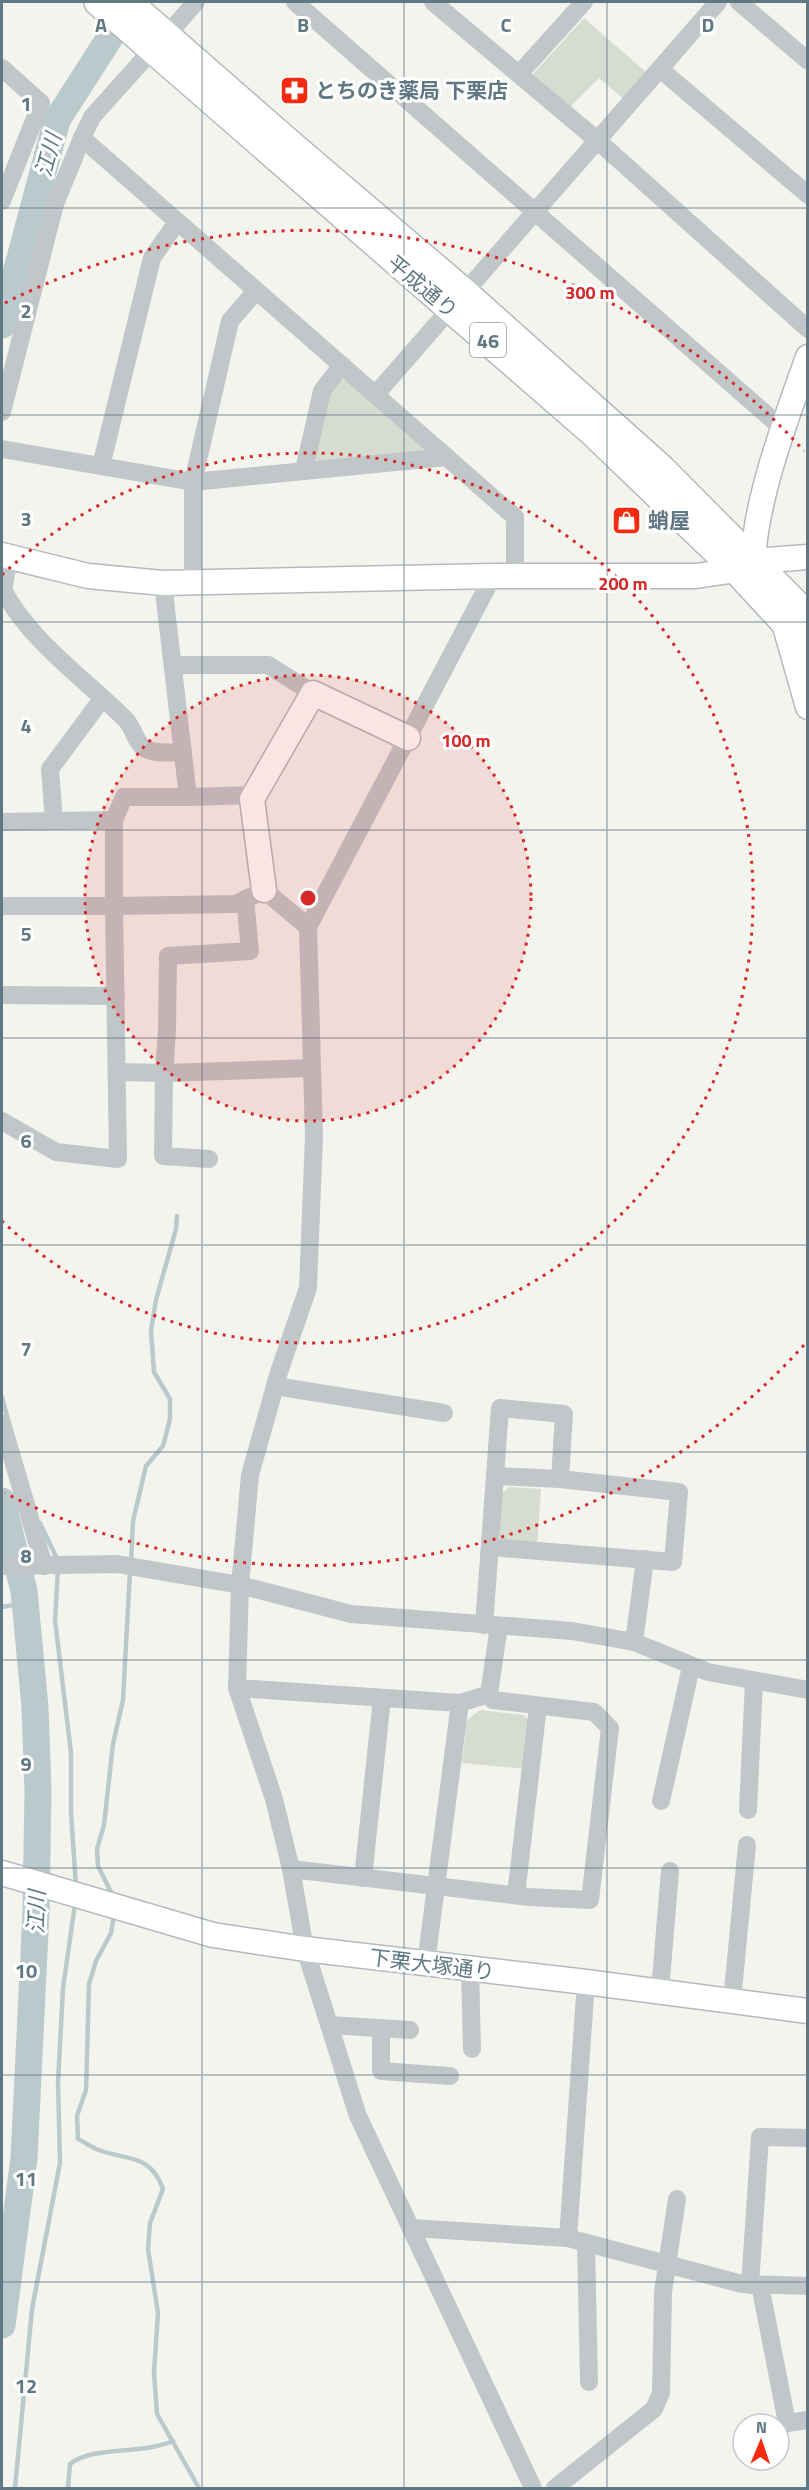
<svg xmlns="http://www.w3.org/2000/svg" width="809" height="2490" font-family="'Titillium Web','Noto Sans JP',sans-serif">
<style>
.green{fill:#d6dcd0}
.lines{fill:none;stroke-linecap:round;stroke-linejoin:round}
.stream{stroke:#b9c9cc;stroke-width:4.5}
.river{stroke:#b9c9cc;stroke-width:27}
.secondary-casing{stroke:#b3babd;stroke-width:27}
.primary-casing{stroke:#b4b9bc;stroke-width:30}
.street{stroke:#c1c6c9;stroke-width:18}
.secondary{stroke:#fff;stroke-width:24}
.primary{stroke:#fff;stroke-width:27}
.grid{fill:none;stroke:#607884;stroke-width:1.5;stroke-opacity:0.55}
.ring{fill:none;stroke:#d62828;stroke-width:3;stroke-dasharray:3 6}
.labels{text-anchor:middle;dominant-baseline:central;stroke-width:6;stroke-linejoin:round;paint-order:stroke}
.shield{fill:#fff;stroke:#90a0a9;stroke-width:1.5}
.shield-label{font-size:20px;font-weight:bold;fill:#607884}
.poi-label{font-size:21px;font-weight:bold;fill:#607884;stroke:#fff;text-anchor:start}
.street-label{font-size:21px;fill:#607884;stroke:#fff}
.water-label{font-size:22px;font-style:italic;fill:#5b7b82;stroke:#fff}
.grid-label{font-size:20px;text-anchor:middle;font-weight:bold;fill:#607884;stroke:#fff;stroke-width:6;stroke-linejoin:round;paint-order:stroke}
.centre{fill:#d62828;stroke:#fff;stroke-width:3}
.ring-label{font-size:18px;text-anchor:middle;font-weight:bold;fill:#d62828;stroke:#fff;stroke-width:6;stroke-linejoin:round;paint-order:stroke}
</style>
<rect width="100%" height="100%" fill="#f4f4ef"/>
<g class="green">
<polygon points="584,18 647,73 625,100 599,78 566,111 534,84 534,73"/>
<polygon points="340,380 351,381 426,445 421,455 322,465 312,456 328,399"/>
<polygon points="509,1487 541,1489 537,1546 504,1544 499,1536 501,1494"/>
<polygon points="480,1710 524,1715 531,1724 526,1769 462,1763 467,1720"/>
</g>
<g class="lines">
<g class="stream">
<polyline points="2,1397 8,1420"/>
<polyline points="40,1523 58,1561"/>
<polyline points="131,1563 133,1521 146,1466 163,1446 170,1419 170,1399 154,1372 151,1331 156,1300 176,1229 177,1216"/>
<polyline points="58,1569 55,1620 71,1753 71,1813 76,1886"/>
<polyline points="2,1607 25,1603"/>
<polyline points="114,1898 98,1866 97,1849 104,1825 113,1744 123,1700 130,1571"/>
<path d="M 114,1915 L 111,1933 L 96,1961 L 89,1984 L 86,2090 L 77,2116 L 78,2139 C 84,2142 90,2146 96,2149 C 125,2161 150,2152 163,2189 L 150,2223 L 148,2249 L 158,2313 L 154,2373 L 157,2414 L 199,2488"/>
<polyline points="15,2488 32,2309 60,2163 58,2082 63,1988 75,1904"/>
<path d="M 68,2488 L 70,2464 C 95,2445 141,2455 173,2441"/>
</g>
<g class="river">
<polyline points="2,325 57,120 132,3"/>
<polyline points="2,1501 24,1591 35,1707 38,1791 36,1912 24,2158 2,2325"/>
</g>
<defs>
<g id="secondary">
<polyline points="2,555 88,576 163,583 493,576 696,576 736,570 753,561 808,557"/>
<path d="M 753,561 C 756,497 786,419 808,357"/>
<polyline points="784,623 808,707"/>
<polyline points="264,890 252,799 313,693 408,738"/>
<polyline points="2,1873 213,1935 305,1949 586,1982 808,2011"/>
</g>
<g id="primary">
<polyline points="98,2 591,431 736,570 808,648"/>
<polyline points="128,2 295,148 464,292 605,418 661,468 808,616"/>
</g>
</defs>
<use href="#secondary" class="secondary-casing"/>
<use href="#primary" class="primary-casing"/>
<g class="street">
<polyline points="295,2 783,429"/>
<polyline points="433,2 598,141 808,329"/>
<polyline points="739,2 808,61"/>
<polyline points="166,36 196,2"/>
<polyline points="2,68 41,103 2,201"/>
<polyline points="660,69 808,195"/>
<polyline points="519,74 584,2"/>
<polyline points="82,138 515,517 515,577"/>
<polyline points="376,394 718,2"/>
<polyline points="2,412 55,204 82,138 92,117 153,49"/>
<polyline points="2,449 193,482 447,457"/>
<polyline points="101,466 152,258 177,222"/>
<polyline points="304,470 322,391 342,365"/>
<polyline points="493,576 308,927 314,1136 308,1288 279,1372 250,1475 240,1585 237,1688 274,1799 291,1869 305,1949 358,2116 533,2488"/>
<polyline points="163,583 188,797 124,797 114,820 114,906 236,904 264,890 308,927"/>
<polyline points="193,583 193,482 230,321 256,291"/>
<path d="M 3,590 C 29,640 86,680 126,720 C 133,727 135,741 143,747 C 153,755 171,752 183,752"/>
<polyline points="2,597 9,557"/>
<polyline points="173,665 268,665 313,693"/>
<polyline points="188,797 255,795"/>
<polyline points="54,821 50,769 102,699"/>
<polyline points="2,822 114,820"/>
<polyline points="245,899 250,951 168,956 167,1030 164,1073 312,1068"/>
<polyline points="2,906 114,906 118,1159 56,1152 2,1121"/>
<polyline points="2,995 116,996"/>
<polyline points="117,1072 164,1073 163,1156 209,1159"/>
<polyline points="275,1386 444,1413"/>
<polyline points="2,1423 44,1566"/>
<polyline points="495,1476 560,1479"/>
<polyline points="2,1566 117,1564 240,1585 351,1614 572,1631 634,1642 708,1672 808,1690"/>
<polyline points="484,1625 500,1408 564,1414 560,1479 679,1492 673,1562 490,1547"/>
<polyline points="634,1642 645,1559"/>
<polyline points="237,1688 460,1703"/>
<polyline points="661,1801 691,1667"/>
<polyline points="748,1810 754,1681"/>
<polyline points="291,1869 529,1897 590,1900 610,1728 594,1712 493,1700 489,1694"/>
<polyline points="363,1878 382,1698"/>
<polyline points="516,1895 538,1706"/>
<polyline points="426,1963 460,1703 489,1694 499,1626"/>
<polyline points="470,1968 472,2049"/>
<polyline points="660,1991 670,1871"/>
<polyline points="732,2001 747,1845"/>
<polyline points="329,2025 410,2030"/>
<polyline points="381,2029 381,2071 450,2076"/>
<polyline points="412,2228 568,2238 742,2284 808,2286"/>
<polyline points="568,2238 586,1982"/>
<polyline points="586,2243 589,2382"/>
<polyline points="750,2285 760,2137 808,2138"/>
<polyline points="760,2285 787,2423 808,2420"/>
<polyline points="555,2488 654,2409 661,2393 663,2292 677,2199"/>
</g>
<use href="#secondary" class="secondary"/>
<use href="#primary" class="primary"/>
</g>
<path class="grid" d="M 202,2 L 202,2488M 404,2 L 404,2488M 607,2 L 607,2488M 2,208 L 808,208M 2,415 L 808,415M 2,622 L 808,622M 2,830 L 808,830M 2,1038 L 808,1038M 2,1245 L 808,1245M 2,1452 L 808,1452M 2,1660 L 808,1660M 2,1868 L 808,1868M 2,2075 L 808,2075M 2,2282 L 808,2282"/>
<circle cx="308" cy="898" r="223" fill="#d62828" fill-opacity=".12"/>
<g class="ring">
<circle cx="308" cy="898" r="223"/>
<path d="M2 575A445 445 0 1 1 2 1221"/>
<path d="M804 1345A668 668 0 0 1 5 1493M5 303A668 668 0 0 1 804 451"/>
</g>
<defs>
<symbol id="pharmacy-square" viewBox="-11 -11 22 22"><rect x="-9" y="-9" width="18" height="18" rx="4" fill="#f42b10" stroke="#fff"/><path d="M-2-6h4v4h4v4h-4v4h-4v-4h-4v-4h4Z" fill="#fff"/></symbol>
<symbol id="shop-square" viewBox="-11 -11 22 22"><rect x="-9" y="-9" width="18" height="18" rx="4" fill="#f42b10" stroke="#fff"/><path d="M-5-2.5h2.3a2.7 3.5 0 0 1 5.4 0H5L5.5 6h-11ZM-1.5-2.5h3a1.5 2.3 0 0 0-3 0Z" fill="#fff"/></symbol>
</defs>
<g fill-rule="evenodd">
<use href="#pharmacy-square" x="278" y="74" width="33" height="33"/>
<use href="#shop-square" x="610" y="504" width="33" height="33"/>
</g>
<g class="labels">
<rect class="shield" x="470" y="323" width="36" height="34" rx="4.5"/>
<g class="shield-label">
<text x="488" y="340">46</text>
</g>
<g class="poi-label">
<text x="315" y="90">とちのき薬局 下栗店</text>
<text x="648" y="520">蛸屋</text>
</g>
<g class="street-label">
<text transform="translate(423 286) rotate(40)">平成通り</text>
<text transform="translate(432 1964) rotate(7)">下栗大塚通り</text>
</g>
<g class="water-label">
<text transform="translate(48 155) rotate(-75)">江川</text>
<text transform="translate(36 1912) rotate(-88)">江川</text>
</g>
</g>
<g class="grid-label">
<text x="101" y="32">A</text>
<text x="303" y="32">B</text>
<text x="506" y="32">C</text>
<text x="708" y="32">D</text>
<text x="26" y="111">1</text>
<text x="26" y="318">2</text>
<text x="26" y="526">3</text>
<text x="26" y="733">4</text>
<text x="26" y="941">5</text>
<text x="26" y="1148">6</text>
<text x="26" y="1356">7</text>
<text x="26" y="1563">8</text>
<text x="26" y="1771">9</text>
<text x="26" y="1978">10</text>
<text x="26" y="2186">11</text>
<text x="26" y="2393">12</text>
</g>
<circle cx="308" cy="898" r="9" class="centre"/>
<g class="ring-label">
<text x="590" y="299">300 m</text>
<text x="623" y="590">200 m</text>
<text x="466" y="747">100 m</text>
</g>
<rect width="809" height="2490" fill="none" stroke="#607884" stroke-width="6"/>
<g transform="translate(761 2442) rotate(2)"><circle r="28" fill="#ffffff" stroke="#bfc9ce" stroke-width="1.5"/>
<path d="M0-4.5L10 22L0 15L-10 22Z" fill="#f42b10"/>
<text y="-9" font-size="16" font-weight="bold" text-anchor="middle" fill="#607884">N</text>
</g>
</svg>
